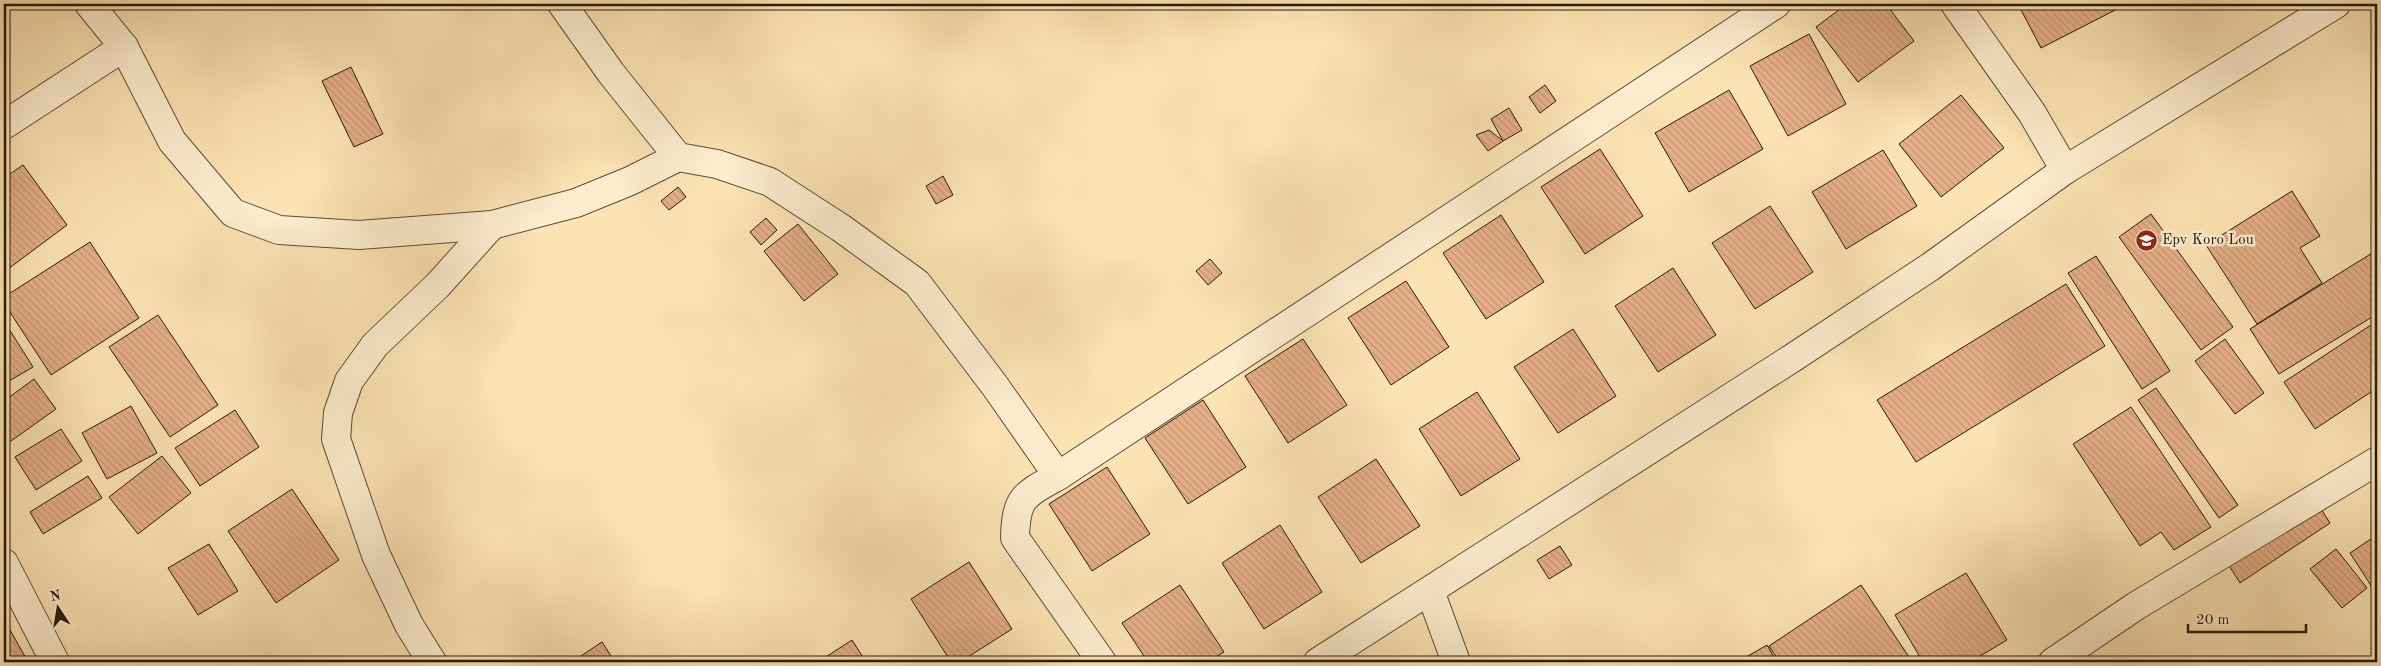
<svg xmlns="http://www.w3.org/2000/svg" width="2381" height="666" font-family="'Old Standard TT',serif">
<style>
.building{fill:url(#building-back-hatch);stroke:#261a0b}
.lines{fill:none;stroke-linecap:round;stroke-linejoin:round}
.street-casing{stroke:#5c4c35;stroke-width:30}
.street{stroke:#fdedce;stroke-width:28}
.labels{text-anchor:middle;dominant-baseline:central;stroke-width:5;stroke-linejoin:round;paint-order:stroke}
.poi-label{font-size:15px;fill:#261a0b;stroke:#fdedce;text-anchor:start}
</style>
<defs>
<pattern id="building-back-hatch" width="6" height="6" patternUnits="userSpaceOnUse" patternTransform="scale(1.25)"><rect width="6" height="6" fill="#e6af87"/><path d="M-1 5l2 2M0 0l6 6M5-1l2 2" fill="none" stroke="#c59673"/></pattern>
</defs>
<rect width="100%" height="100%" fill="#fce3b3"/>
<filter id="stains"><feTurbulence type="fractalNoise" baseFrequency=".004" numOctaves="4"/><feColorMatrix values="0 0 0 0 .2 0 0 0 0 .09 0 0 0 0 .02 0 0 0 .5 -.17"/></filter>
<radialGradient id="worn" r=".72"><stop offset=".6" stop-color="#630" stop-opacity="0"/><stop offset="1" stop-color="#630" stop-opacity=".3"/></radialGradient>
<g class="building">
<polygon points="1847,4 1886,4 1914,41 1858,82 1816,27"/>
<polygon points="2018,4 2127,4 2041,48"/>
<polygon points="1809,34 1846,104 1788,136 1750,66"/>
<polygon points="351,67 383,134 354,147 322,81"/>
<polygon points="1545,85 1556,101 1540,113 1529,97"/>
<polygon points="1729,90 1763,149 1689,192 1655,133"/>
<polygon points="1961,95 2004,148 1941,197 1899,144"/>
<polygon points="1509,108 1522,130 1503,141 1491,119"/>
<polygon points="1489,130 1503,141 1488,151 1476,135"/>
<polygon points="1600,149 1643,216 1585,254 1541,187"/>
<polygon points="1883,150 1917,206 1846,249 1812,192"/>
<polygon points="23,165 67,225 4,272 4,178"/>
<polygon points="943,176 953,195 936,204 926,186"/>
<polygon points="678,187 686,197 669,210 661,201"/>
<polygon points="2292,191 2320,236 2300,248 2322,283 2257,324 2206,245"/>
<polygon points="1770,206 1813,272 1755,309 1712,243"/>
<polygon points="2151,214 2233,327 2201,350 2119,237"/>
<polygon points="1501,215 1544,282 1486,319 1443,253"/>
<polygon points="766,218 777,230 761,245 750,232"/>
<polygon points="798,224 838,274 804,301 764,251"/>
<polygon points="90,242 139,318 51,375 4,303 4,297"/>
<polygon points="2377,250 2377,314 2279,374 2250,329"/>
<polygon points="2096,256 2170,371 2142,389 2068,273"/>
<polygon points="1210,259 1222,273 1208,285 1196,271"/>
<polygon points="1673,268 1716,335 1658,372 1615,306"/>
<polygon points="1406,281 1449,347 1391,385 1348,318"/>
<polygon points="2066,284 2105,346 1916,462 1877,400"/>
<polygon points="158,315 218,405 170,437 109,347"/>
<polygon points="4,321 33,367 4,384"/>
<polygon points="2377,321 2377,388 2315,429 2284,382"/>
<polygon points="1573,329 1616,396 1558,433 1514,367"/>
<polygon points="1303,339 1347,405 1288,443 1245,376"/>
<polygon points="2225,339 2264,393 2235,414 2195,361"/>
<polygon points="34,379 56,409 4,446 4,401"/>
<polygon points="2156,388 2238,505 2219,518 2138,400"/>
<polygon points="1477,392 1520,459 1461,496 1419,429"/>
<polygon points="1203,400 1246,467 1188,504 1145,438"/>
<polygon points="131,406 157,453 107,479 82,433"/>
<polygon points="2131,407 2211,527 2174,550 2161,532 2140,546 2073,444"/>
<polygon points="235,410 259,447 200,486 175,448"/>
<polygon points="61,429 82,461 36,490 15,457"/>
<polygon points="162,456 191,493 138,534 109,497"/>
<polygon points="1376,459 1420,526 1361,563 1318,497"/>
<polygon points="1107,467 1150,534 1092,571 1049,504"/>
<polygon points="88,476 102,498 43,534 30,512"/>
<polygon points="292,489 339,560 276,603 228,531"/>
<polygon points="2318,504 2330,523 2240,583 2228,564"/>
<polygon points="1280,525 1322,592 1264,629 1222,563"/>
<polygon points="2377,535 2377,584 2372,587 2350,553"/>
<polygon points="209,544 238,591 198,615 168,568"/>
<polygon points="1560,546 1572,565 1549,579 1537,560"/>
<polygon points="2336,549 2367,588 2342,608 2310,569"/>
<polygon points="969,562 1012,629 960,662 951,662 911,599"/>
<polygon points="1966,573 2007,640 1970,662 1923,662 1895,615"/>
<polygon points="1180,585 1224,652 1207,662 1148,662 1122,623"/>
<polygon points="1861,585 1909,657 1900,662 1780,662 1769,646"/>
<polygon points="5,621 28,662 4,662"/>
<polygon points="852,640 866,662 818,662"/>
<polygon points="602,642 615,662 577,662 575,660"/>
<polygon points="1767,645 1777,662 1743,662 1741,660"/>
</g>
<g class="lines">
<defs>
<g id="street">
<polyline points="89,4 124,47 172,141 233,213 279,230 359,235 492,225 576,203 630,181 678,157 717,164 770,182 841,228 917,283 995,386 1058,476"/>
<polyline points="562,4 611,73 678,157"/>
<polyline points="1955,4 2032,113 2065,170"/>
<polyline points="4,125 124,47"/>
<polyline points="4,563 55,662"/>
<polyline points="1430,591 1456,662"/>
<polyline points="432,662 409,625 376,555 336,439 338,413 349,381 375,345 438,285 492,225"/>
<path d="M 1102,662 L 1015,538 C 1016,497 1024,495 1058,476 L 1776,4"/>
<polyline points="1318,662 1794,357 1930,267 2065,170 2336,4"/>
<polyline points="2053,662 2136,606 2377,461"/>
</g>
</defs>
<use href="#street" class="street-casing"/>
<use href="#street" class="street"/>
</g>
<defs>
<symbol id="school-disc" viewBox="-11 -11 22 22"><circle r="9.5" fill="#8f2418" stroke="#fdedce"/><path d="M0-5L7-2L0 1L-7-2ZM-4 1L0 2.5L4 1V4Q0 6-4 4Z" fill="#fff"/></symbol>
</defs>
<g fill-rule="evenodd">
<use href="#school-disc" x="2134" y="228" width="25" height="25"/>
</g>
<g class="labels">
<g class="poi-label">
<text x="2162" y="240">Epv Koro Lou</text>
</g>
</g>
<rect width="2381" height="666" fill="none" stroke="#fce3b3" stroke-width="20"/>
<rect x="5" y="5" width="2371" height="656" fill="none" stroke="#261a0b" stroke-width="2.5"/>
<rect x="10" y="10" width="2361" height="646" fill="none" stroke="#261a0b"/>
<g transform="translate(58 608) rotate(348)" stroke="#fdedce" stroke-width="4" paint-order="stroke">
<path d="M0-4L9 19L0 12L-9 19Z" fill="#261a0b"/>
<text y="-8" font-size="14" font-weight="bold" text-anchor="middle" fill="#261a0b">N</text>
</g>
<path d="M2188 624v8h118v-8" fill="none" stroke="#261a0b" stroke-width="2.5"/>
<text x="2196" y="624" font-size="15" fill="#261a0b" stroke="#fdedce" stroke-width="4" paint-order="stroke">20 m</text>
<rect width="100%" height="100%" filter="url(#stains)"/>
<rect width="100%" height="100%" fill="url(#worn)"/>
</svg>
